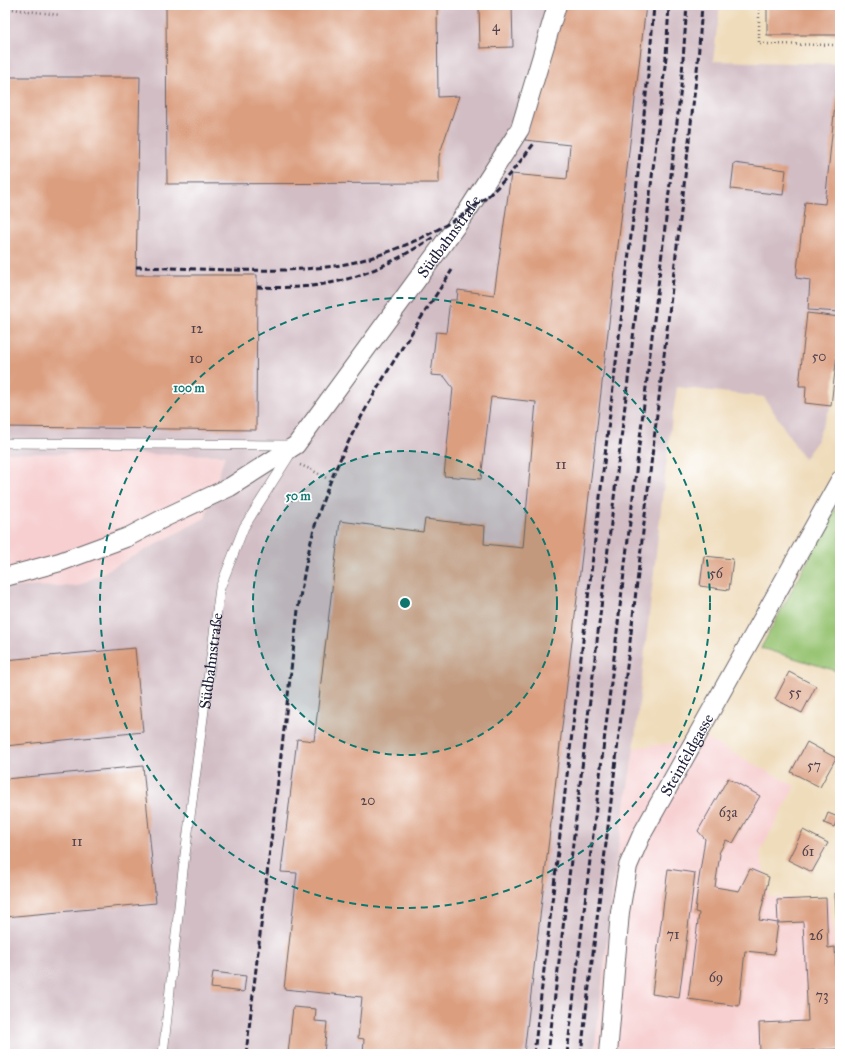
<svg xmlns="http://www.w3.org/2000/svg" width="845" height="1059" font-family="'IM FELL Great Primer',serif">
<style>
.built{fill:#f7cfd0}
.industrial{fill:#d2bdc5}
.green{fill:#96c371;stroke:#5c7256}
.building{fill:#db9f80}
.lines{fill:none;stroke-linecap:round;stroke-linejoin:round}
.lane-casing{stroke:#6a6368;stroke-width:10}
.street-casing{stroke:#6a6368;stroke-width:20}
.path{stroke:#6a6368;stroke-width:2.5;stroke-dasharray:1 3;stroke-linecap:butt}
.lane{stroke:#fff;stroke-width:9}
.street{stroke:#fff;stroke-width:18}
.rail{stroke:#22223b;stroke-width:3;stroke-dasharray:6 3;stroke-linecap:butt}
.ring{fill:none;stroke:#0f766e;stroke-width:2;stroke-dasharray:7 5}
.labels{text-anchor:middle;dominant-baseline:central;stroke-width:3.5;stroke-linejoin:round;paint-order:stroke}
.number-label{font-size:14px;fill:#50414c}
.street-label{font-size:16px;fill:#22223b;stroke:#fff}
.centre{fill:#0f766e;stroke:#fff;stroke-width:2}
.ring-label{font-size:12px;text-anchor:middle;font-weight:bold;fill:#0f766e;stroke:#fff;stroke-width:3.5;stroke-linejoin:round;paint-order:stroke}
</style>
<rect width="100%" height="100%" fill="#fff"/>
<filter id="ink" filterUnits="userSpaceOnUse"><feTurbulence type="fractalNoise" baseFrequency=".025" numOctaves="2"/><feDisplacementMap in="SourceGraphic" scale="8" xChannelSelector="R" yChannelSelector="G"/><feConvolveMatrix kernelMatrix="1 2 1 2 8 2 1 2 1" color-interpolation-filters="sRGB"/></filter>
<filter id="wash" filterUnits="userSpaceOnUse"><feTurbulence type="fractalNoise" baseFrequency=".012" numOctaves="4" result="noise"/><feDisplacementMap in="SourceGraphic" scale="16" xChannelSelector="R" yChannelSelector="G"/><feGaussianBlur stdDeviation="0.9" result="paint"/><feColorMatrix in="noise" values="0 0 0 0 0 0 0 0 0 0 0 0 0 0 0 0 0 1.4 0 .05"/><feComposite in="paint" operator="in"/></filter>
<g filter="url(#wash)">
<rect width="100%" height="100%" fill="#efdcbb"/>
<g class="built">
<polygon points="5,453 117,453 225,455 205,518 78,586 5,587"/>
<polygon points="707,739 795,786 760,852 769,897 830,900 840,1012 840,1050 791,1054 594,1054 616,863 634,748"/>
</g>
<polygon class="industrial" points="5,5 720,5 713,61 840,64 840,328 831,406 815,444 804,459 764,397 677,387 669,439 634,748 616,863 594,1054 5,1054 5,587 78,586 205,518 225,455 5,453"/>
<polygon class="green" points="840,500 840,672 761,648"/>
<g id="blocks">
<g class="building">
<polygon points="166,5 437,5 438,97 459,96 439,156 439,183 167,184"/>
<polygon points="479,5 512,5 513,47 480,48"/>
<polygon points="563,5 646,5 524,1054 363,1054 364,1039 358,1038 362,997 284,989 297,873 281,872 297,739 314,741 340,521 423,532 425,519 485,526 484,544 523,548 536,402 491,397 481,479 444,476 453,388 444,376 431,375 436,332 446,333 450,300 457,300 458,290 494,295 511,174 567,179 570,145 525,140"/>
<rect x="767" y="5" width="73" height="30"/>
<polygon points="5,77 140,77 136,275 257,275 256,430 5,427"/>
<polygon points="837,84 840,85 840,312 808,310 810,280 796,278 805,202 825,204"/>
<polygon points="734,163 786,170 783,195 731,189"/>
<polygon points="807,313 840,317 840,327 831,406 805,403 806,386 799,386"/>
<polygon points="704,556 733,559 729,590 700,586"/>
<polygon points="135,648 143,732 5,746 5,660"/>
<polygon points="789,672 816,686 802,713 775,699"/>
<polygon points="807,742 836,758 820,787 791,772"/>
<polygon points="143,766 156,903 5,917 5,779"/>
<polygon points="728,778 760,796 733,843 726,840 719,853 720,854 715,887 739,891 750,869 769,877 759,920 778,923 777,900 826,898 828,948 835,947 840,1049 760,1053 759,1023 808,1021 803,922 778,923 774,954 745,951 739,1006 688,999 699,913 695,912 698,885 705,839 698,831"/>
<polygon points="828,813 838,817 834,827 824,823"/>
<polygon points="803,830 828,843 812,872 788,860"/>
<polygon points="668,869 695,873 679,998 652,994"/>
<polygon points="835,893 840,895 840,941 838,941"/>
<polygon points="213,972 246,976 244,992 211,988"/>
<polygon points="293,1007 316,1009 315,1021 327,1022 324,1054 288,1054"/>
</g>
</g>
</g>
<g filter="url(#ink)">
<use href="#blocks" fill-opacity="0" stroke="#6a6368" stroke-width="1"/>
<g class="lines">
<defs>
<g id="lane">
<polyline points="5,443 291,445"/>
<path id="s1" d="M 163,1054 L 183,870 L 220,588 L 244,527 L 291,453"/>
</g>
<g id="street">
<path id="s2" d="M 5,577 L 60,562 L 128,537 L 166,517 L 230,487 L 296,445 L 468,210 L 520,129 L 557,5"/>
<path id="s3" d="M 608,1054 L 620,912 L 628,866 L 642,834 L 840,480"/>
</g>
</defs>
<use href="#lane" class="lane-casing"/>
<use href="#street" class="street-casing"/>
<g class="path">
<polyline points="759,5 759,44 840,45"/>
<polyline points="5,8 60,15"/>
<polyline points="300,465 310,469 326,478"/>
</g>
<use href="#lane" class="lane"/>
<use href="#street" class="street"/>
<g class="rail">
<path d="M 136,267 C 198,268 265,274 326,267 C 378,262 448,230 488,196 C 506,180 521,161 535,142"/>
<path d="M 257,287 C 281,288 306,288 330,283 C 368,276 403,257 435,236"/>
<path d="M 246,1054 L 298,610 C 304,572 311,532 325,495 C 356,414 406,342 452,270"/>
<polyline points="534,1054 635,202 650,56 654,5"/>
<polyline points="548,1054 649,203 666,57 669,5"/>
<polyline points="567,1054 667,210 681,87 687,5"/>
<polyline points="581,1054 681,212 698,61 702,5"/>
</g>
</g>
</g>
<circle cx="405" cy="603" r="152" fill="#0f766e" fill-opacity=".12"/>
<g class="ring">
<circle cx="405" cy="603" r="152"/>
<circle cx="405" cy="603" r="305"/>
</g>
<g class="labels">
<g class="number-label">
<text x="496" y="26">4</text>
<text x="197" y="328">12</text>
<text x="819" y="356">50</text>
<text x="196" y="358">10</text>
<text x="561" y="464">11</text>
<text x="716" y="573">56</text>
<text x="795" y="692">55</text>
<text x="814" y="765">57</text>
<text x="368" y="800">20</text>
<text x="728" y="812">63a</text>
<text x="77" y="841">11</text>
<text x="808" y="851">61</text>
<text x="673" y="934">71</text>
<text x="816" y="935">26</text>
<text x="716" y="977">69</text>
<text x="822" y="995">73</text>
</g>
<g class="street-label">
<text stroke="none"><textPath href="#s2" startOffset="580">Südbahnstraße</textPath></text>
<text stroke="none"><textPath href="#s1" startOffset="396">Südbahnstraße</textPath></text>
<text stroke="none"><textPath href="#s3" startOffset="315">Steinfeldgasse</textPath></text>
</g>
</g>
<circle cx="405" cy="603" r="6" class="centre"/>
<g class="ring-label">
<text x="189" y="392">100 m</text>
<text x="298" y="500">50 m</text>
</g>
<rect width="845" height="1059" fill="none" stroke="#fff" stroke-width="20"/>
</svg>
